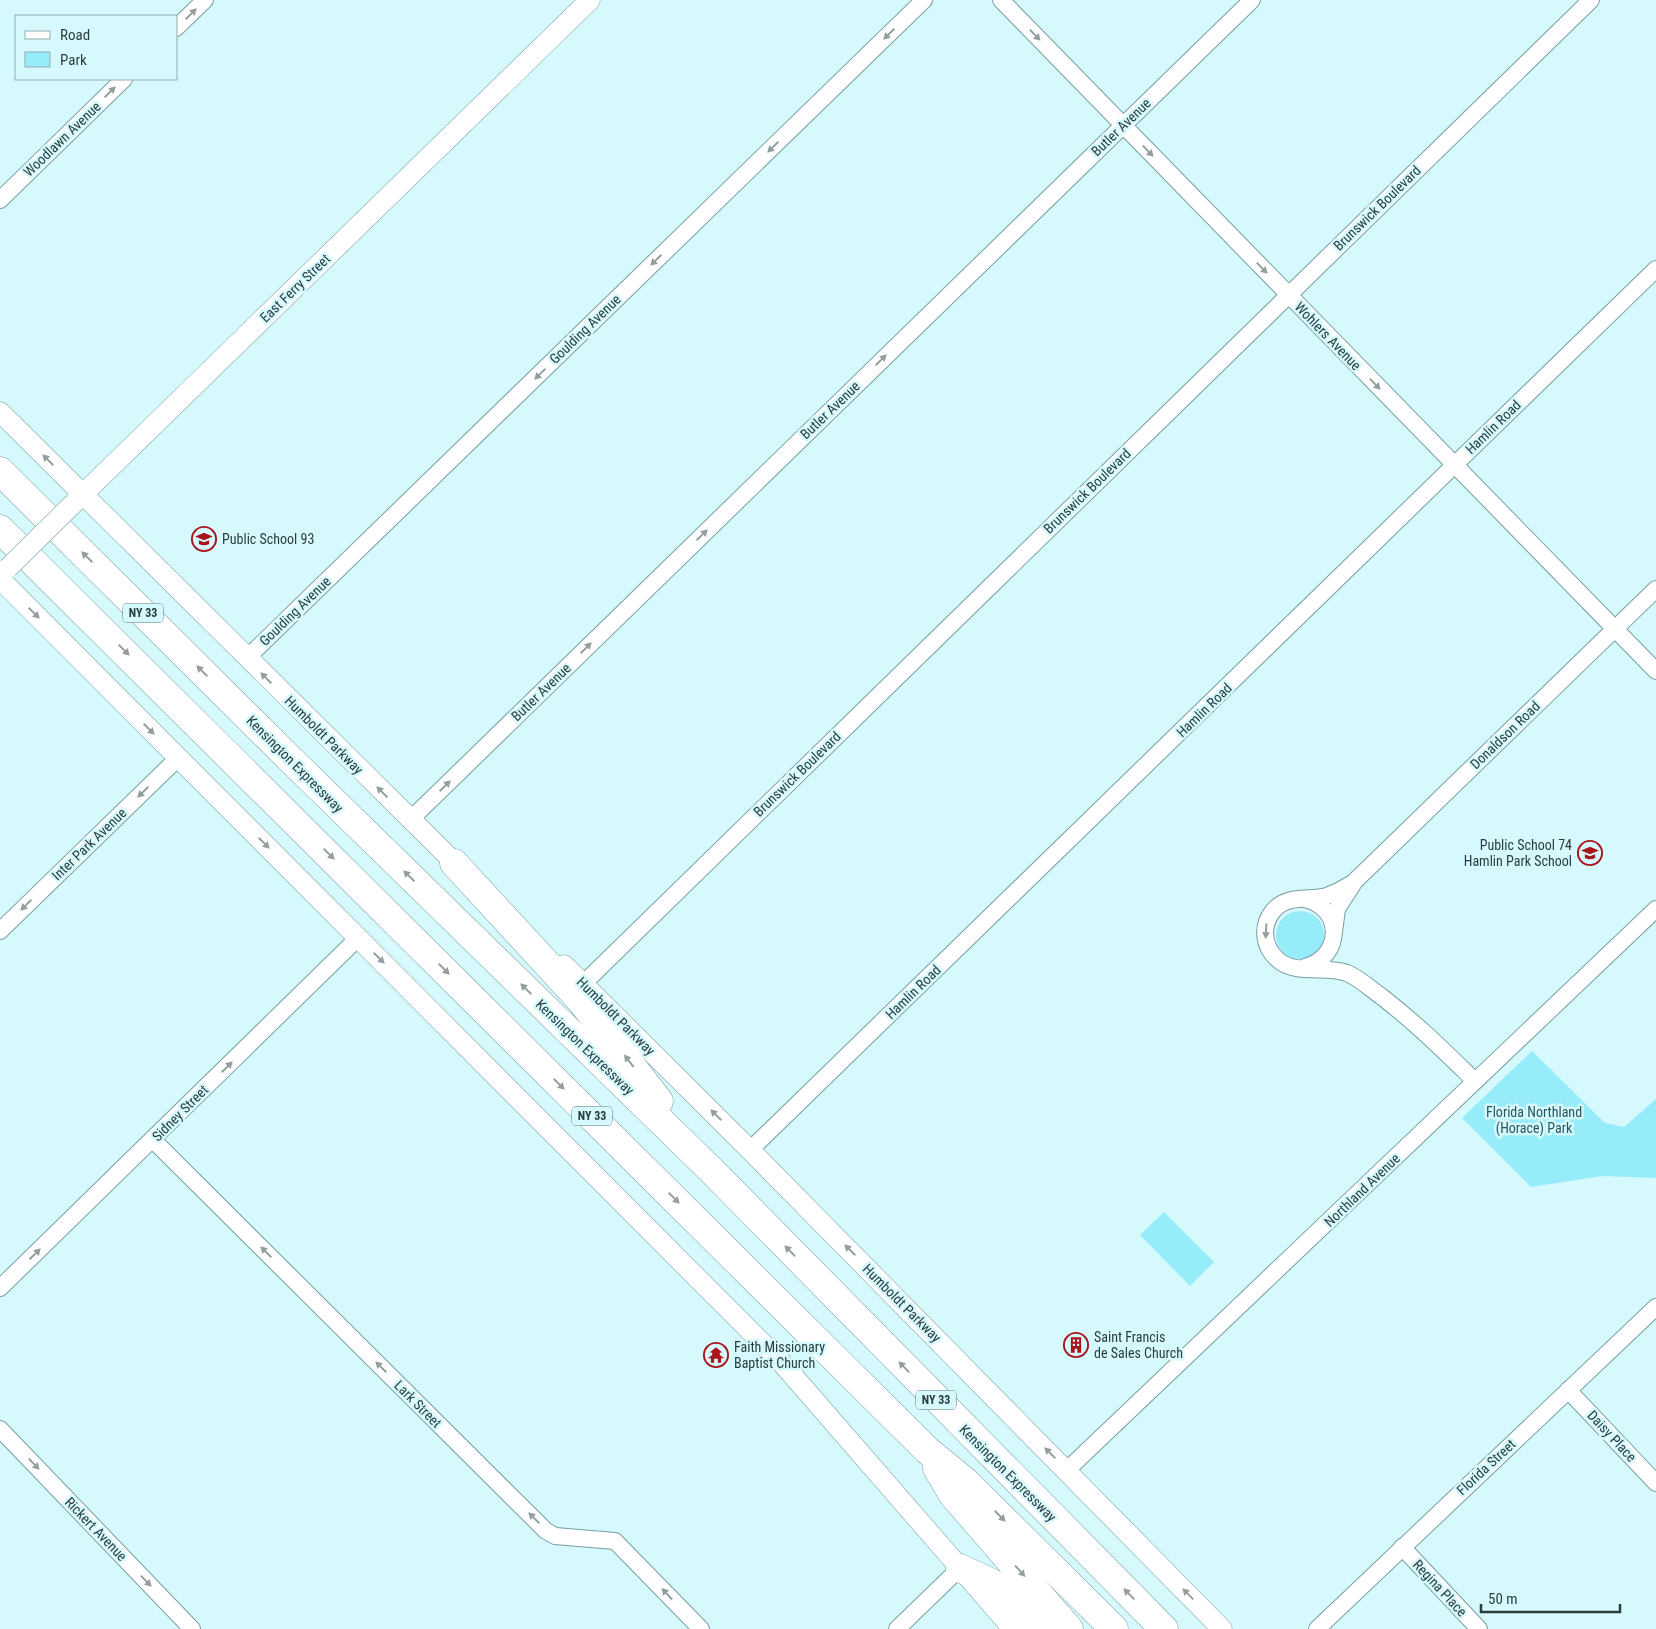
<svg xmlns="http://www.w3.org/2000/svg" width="1656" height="1629" font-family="'Roboto Condensed',sans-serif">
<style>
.green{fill:#96edf9}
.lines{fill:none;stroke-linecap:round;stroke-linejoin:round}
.minor-casing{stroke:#769fa4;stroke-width:18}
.tertiary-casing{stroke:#769fa4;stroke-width:21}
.motorway-casing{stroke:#769fa4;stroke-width:29}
.minor{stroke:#fff;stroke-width:16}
.tertiary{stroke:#fff;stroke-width:20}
.motorway{stroke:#fff;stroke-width:28}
.tertiary-bridge-casing{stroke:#769fa4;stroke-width:21;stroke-linecap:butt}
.tertiary-bridge{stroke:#fff;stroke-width:20}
.oneway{fill:#959e9f}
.labels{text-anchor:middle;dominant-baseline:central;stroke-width:5;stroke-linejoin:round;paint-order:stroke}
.shield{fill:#d6f9fd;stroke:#5e7578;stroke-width:1}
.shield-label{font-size:12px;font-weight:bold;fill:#2b3c3f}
.street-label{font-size:14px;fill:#2b3c3f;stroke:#d6f9fd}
.poi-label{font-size:14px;fill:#2b3c3f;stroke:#d6f9fd;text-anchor:start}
.park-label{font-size:14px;fill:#28575d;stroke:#d6f9fd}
</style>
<rect width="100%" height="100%" fill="#d6f9fd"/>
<g class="green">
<circle cx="1300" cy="935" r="24"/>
<polygon points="1532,1051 1605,1123 1624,1127 1656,1099 1656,1178 1602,1176 1531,1187 1462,1118"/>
<polygon points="1164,1212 1214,1262 1190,1286 1140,1235"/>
</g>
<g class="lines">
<defs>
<g id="minor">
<polyline points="1001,0 1656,671"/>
<polyline points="176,28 205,0"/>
<polyline points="0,200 124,79"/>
<polyline points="247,658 924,0"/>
<polyline points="410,820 1252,0"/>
<path d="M 1351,884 C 1343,889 1335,893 1327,896 C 1309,901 1287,894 1273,911 C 1261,926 1263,946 1277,959 C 1295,976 1325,965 1347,973 C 1359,978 1371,989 1382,997 C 1417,1024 1443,1050 1475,1081"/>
<path d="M 1304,899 C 1344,907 1343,957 1305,967"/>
<polyline points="0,931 178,758"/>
<polyline points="1334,932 1337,909 1355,881 1656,589"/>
<polyline points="584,983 1591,0"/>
<polyline points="153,1140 546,1531 555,1536 615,1541 701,1629"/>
<polyline points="750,1150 1656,269"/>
<polyline points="0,1288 359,937"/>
<polyline points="1568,1390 1656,1483"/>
<polyline points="0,1429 192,1629"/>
<polyline points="1067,1470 1656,909"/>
<polyline points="1402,1547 1479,1629"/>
<polyline points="897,1629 960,1568"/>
<polyline points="1317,1629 1656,1307"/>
</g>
<g id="tertiary">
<polyline points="0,412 464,872"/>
<polyline points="74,503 590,0"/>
<polyline points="0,579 782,1363 1013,1629"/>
<polyline points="564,965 750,1150 1222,1629"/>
</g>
<g id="motorway">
<polyline points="0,471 286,755 711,1170 1164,1629"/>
<polyline points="0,529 927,1450 966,1482 1114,1629"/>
<polyline points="454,863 582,1002 659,1101"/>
<polyline points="937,1468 953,1495 1069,1629"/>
<polyline points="960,1568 994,1584 1039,1629"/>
</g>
</defs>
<use href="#minor" class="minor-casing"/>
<use href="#tertiary" class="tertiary-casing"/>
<use href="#motorway" class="motorway-casing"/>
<use href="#minor" class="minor"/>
<use href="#tertiary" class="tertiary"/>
<use href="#motorway" class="motorway"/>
<defs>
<polyline id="tertiary-bridge" points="8,568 74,503"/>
</defs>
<use href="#tertiary-bridge" class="tertiary-bridge-casing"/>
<use href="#tertiary-bridge" class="tertiary-bridge"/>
</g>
<defs><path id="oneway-solid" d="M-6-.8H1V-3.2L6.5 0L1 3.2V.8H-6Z" transform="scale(1.25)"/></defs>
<g class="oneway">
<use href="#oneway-solid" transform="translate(191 14) rotate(-44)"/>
<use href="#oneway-solid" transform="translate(889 34) rotate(136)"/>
<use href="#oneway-solid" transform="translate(1035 35) rotate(46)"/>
<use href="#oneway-solid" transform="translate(110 92) rotate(-44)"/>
<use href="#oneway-solid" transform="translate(773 147) rotate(136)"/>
<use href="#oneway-solid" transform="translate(1148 151) rotate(46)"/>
<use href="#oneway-solid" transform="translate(656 260) rotate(136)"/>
<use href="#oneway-solid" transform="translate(1262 268) rotate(46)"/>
<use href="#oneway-solid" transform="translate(881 360) rotate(-44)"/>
<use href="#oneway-solid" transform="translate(540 374) rotate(136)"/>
<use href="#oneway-solid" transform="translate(1375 384) rotate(46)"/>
<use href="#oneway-solid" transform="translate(48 460) rotate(-135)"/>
<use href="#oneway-solid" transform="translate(702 535) rotate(-44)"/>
<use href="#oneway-solid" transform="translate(87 557) rotate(-135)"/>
<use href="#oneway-solid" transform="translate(34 613) rotate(45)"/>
<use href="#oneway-solid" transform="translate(586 648) rotate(-44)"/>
<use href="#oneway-solid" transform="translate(124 650) rotate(45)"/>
<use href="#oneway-solid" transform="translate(202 671) rotate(-135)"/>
<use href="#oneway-solid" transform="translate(266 678) rotate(-135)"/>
<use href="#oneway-solid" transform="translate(149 729) rotate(45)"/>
<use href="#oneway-solid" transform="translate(445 786) rotate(-44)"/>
<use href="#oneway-solid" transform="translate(143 792) rotate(136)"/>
<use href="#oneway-solid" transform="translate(382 792) rotate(-135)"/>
<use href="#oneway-solid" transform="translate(264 843) rotate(45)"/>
<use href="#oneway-solid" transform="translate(329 854) rotate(45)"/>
<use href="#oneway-solid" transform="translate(409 876) rotate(-136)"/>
<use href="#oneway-solid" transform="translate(26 905) rotate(136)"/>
<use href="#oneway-solid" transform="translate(1266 931) rotate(93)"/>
<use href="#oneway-solid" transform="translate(379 958) rotate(45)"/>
<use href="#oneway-solid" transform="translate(444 969) rotate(45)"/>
<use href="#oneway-solid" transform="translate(526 989) rotate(-136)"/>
<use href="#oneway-solid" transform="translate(629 1061) rotate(-128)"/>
<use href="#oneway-solid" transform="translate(227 1067) rotate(-45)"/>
<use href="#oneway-solid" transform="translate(559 1084) rotate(45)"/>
<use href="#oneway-solid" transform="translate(716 1115) rotate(-135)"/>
<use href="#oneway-solid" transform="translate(674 1198) rotate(45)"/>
<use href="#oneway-solid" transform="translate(850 1250) rotate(-135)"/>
<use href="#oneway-solid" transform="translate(790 1251) rotate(-134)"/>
<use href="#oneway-solid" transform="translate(266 1252) rotate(-135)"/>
<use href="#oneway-solid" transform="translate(35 1254) rotate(-44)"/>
<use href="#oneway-solid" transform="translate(381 1367) rotate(-135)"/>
<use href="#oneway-solid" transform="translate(904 1367) rotate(-134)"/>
<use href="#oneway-solid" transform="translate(1050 1453) rotate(-135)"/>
<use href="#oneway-solid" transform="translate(34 1464) rotate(46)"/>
<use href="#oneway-solid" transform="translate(1000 1516) rotate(45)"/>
<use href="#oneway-solid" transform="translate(534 1518) rotate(-135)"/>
<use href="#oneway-solid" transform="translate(1020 1571) rotate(48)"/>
<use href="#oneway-solid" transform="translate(146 1581) rotate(46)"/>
<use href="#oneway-solid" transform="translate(667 1594) rotate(-133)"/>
<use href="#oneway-solid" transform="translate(1129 1594) rotate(-135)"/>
<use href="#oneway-solid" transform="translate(1188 1594) rotate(-134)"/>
</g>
<defs>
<symbol id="school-ring" viewBox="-11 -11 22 22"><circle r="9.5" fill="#d6f9fd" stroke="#a9151a" stroke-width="1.5"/><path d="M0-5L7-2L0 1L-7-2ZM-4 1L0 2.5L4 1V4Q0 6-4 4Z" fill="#a9151a"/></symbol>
<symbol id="building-ring" viewBox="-11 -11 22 22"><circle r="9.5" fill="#d6f9fd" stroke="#a9151a" stroke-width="1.5"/><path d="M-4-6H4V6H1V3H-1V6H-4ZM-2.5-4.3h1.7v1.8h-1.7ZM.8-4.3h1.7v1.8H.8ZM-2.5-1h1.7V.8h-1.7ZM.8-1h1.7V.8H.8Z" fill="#a9151a"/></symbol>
<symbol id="temple-ring" viewBox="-11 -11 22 22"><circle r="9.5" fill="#d6f9fd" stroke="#a9151a" stroke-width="1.5"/><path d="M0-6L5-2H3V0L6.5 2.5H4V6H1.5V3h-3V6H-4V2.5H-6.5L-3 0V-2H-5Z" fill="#a9151a"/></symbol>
</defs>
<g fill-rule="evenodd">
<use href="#school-ring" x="190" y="525" width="28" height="28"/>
<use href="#school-ring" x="1576" y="839" width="28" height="28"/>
<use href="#building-ring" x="1062" y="1331" width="28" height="28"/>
<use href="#temple-ring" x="702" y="1341" width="28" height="28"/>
</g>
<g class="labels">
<g class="shield">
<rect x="123" y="603.5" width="40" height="19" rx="4"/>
<rect x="572" y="1106.5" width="40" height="19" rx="4"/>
<rect x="916" y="1390.5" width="40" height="19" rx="4"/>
</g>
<g class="shield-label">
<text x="143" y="613">NY 33</text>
<text x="592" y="1116">NY 33</text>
<text x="936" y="1400">NY 33</text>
</g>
<g class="street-label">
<text transform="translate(1121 127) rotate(-44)">Butler Avenue</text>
<text transform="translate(62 139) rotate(-44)">Woodlawn Avenue</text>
<text transform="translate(1377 208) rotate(-44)">Brunswick Boulevard</text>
<text transform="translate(295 288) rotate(-44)">East Ferry Street</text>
<text transform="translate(585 329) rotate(-44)">Goulding Avenue</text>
<text transform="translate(1328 336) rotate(46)">Wohlers Avenue</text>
<text transform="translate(830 410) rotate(-44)">Butler Avenue</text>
<text transform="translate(1493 427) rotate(-44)">Hamlin Road</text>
<text transform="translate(1087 491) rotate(-44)">Brunswick Boulevard</text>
<text transform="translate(295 611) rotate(-44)">Goulding Avenue</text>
<text transform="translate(541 692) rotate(-44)">Butler Avenue</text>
<text transform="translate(1204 710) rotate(-44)">Hamlin Road</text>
<text transform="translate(324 735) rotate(45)">Humboldt Parkway</text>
<text transform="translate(1505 735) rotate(-44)">Donaldson Road</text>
<text transform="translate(295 764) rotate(45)">Kensington Expressway</text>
<text transform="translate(797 774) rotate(-44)">Brunswick Boulevard</text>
<text transform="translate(89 844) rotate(-44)">Inter Park Avenue</text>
<text transform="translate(913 992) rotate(-44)">Hamlin Road</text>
<text transform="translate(616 1016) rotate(45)">Humboldt Parkway</text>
<text transform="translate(585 1047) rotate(44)">Kensington Expressway</text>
<text transform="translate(180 1113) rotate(-45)">Sidney Street</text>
<text transform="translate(1362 1190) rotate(-44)">Northland Avenue</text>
<text transform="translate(902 1303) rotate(45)">Humboldt Parkway</text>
<text transform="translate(418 1404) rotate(45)">Lark Street</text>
<text transform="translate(1612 1436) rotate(47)">Daisy Place</text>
<text transform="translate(1486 1467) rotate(-43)">Florida Street</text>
<text transform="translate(1008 1473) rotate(45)">Kensington Expressway</text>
<text transform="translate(96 1529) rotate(46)">Rickert Avenue</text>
<text transform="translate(1440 1588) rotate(47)">Regina Place</text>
</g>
<g class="poi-label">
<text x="222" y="539">Public School 93</text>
<text x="1572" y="845" text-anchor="end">Public School 74<tspan x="1572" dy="16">Hamlin Park School</tspan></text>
<text x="1094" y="1337">Saint Francis<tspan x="1094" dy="16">de Sales Church</tspan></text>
<text x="734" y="1347">Faith Missionary<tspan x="734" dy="16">Baptist Church</tspan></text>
</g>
<g class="park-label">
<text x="1534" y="1112">Florida Northland<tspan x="1534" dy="16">(Horace) Park</tspan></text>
</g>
</g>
<rect x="15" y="15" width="162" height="65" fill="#d6f9fd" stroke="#92adb1"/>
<rect x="25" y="31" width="25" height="8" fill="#ffffff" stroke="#92adb1"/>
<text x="60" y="40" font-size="15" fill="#2b3c3f">Road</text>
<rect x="25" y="52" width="25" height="15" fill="#96edf9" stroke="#92adb1"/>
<text x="60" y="65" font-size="15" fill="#2b3c3f">Park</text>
<path d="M1481 1604v8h139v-8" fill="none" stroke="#2b3c3f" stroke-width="2.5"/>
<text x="1488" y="1604" font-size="15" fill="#2b3c3f" stroke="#d6f9fd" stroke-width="4" paint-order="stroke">50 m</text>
</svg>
